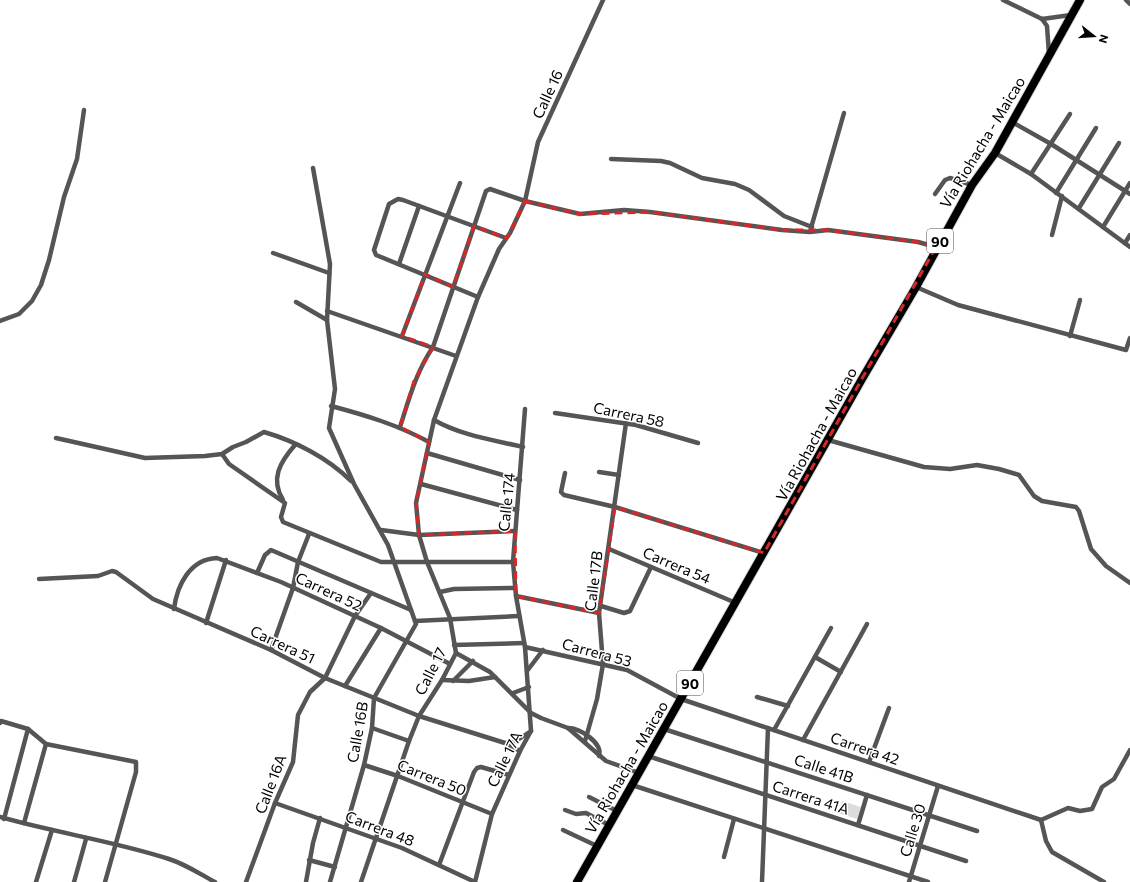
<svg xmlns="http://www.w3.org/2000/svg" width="1130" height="882" font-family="Commissioner,sans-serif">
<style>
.grass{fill:#dcdcdc}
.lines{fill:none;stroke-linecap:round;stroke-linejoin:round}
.highway-casing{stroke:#dbdbdb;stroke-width:10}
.street{stroke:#555;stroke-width:4.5}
.highway{stroke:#000;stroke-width:8}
.marked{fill:none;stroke:#d62828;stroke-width:3;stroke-dasharray:8 5;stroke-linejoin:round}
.labels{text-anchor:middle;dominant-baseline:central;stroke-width:3;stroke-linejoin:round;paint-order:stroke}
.shield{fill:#fff;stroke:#4c4c4c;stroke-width:1}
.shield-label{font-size:14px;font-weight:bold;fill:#000}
.street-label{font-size:15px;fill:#000;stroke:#fff}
</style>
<rect width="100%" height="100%" fill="#fff"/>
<polygon class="grass" points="842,801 861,807 857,819 838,813"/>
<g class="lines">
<defs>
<polyline id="highway" points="577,882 862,379 916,287 972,185 995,153 1080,0"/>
</defs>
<use href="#highway" class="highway-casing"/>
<g class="street">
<polyline points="1003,0 1042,19 1071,15"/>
<polyline points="1126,0 1130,4"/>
<polyline points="1042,19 1047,26 1049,54"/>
<polyline points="1012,122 1051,144 1130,194"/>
<polyline points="995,153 1031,174 1130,247"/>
<polyline points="611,159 661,161 670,163 702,178 735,184 749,190 784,216 812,227"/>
<polyline points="313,168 330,264 327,320 335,389 329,428 354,484 388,545 416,624 374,698 372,728 364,765 330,882"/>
<polyline points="1031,174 1070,114"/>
<polyline points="1056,193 1096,128"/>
<polyline points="935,194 945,180 950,178 972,185"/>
<polyline points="1079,208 1119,143"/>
<polyline points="1103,227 1130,183"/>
<polyline points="811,228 844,113"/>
<polyline points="1052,235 1062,196"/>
<polyline points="1125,243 1130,235"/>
<polyline points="273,253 329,273"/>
<polyline points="399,264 419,206"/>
<polyline points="916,287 958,305 1126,350 1130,338"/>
<polyline points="478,297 376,255 374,250 389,204 398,199 403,200 506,238"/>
<polyline points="296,302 327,320"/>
<polyline points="327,311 456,356"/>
<polyline points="0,321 19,314 32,301 41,285 49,260 64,197 77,159 84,110"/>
<polyline points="402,336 460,183"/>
<polyline points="1070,336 1080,300"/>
<path d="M 331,406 C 365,415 398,425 429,442"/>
<polyline points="555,413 636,425 698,443"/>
<path d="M 434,420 C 460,435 493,440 523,447"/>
<path d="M 400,427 C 409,399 416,372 433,347 L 486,191 L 490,189 L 525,201 L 580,214 L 624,210 L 650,212 L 782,230 L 810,232 L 828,230 L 918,242 L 936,247"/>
<path d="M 56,438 L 145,458 L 205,456 L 222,454 L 233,447 L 246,442 L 264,432 C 295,441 328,458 351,481"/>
<polyline points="828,440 924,467 950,469 977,465 999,469 1019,475 1034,496 1042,501 1076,507 1079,511 1091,549 1106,566 1130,583"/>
<polyline points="427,453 520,480"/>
<polyline points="222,454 229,464 285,503 281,517 283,522 381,562 513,562"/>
<polyline points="599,472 619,475"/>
<polyline points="565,473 561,492 564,495 615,507 764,553"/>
<polyline points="421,484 517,510"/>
<path d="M 283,500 C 270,479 280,462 295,445"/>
<polyline points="381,530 419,535 515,531"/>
<polyline points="609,549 736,603"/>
<polyline points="257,573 265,555 271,550 411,610"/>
<polyline points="39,579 98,576 112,571 116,572 153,599 271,650 325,678 419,716 505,743 520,751"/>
<polyline points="440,592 454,589 515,588"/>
<polyline points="516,596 599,613"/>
<polyline points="601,606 624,613 630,611 651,567"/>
<path d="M 174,609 C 177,585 190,559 217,558 L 281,582 L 381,628 L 450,664"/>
<polyline points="415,621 519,616"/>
<polyline points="206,623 226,560"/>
<polyline points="454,645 524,643"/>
<polyline points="525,647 627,670 681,699 1041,820"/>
<polyline points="271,650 293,588 298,562 309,534"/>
<polyline points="456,653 490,672 531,713 541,718 568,728 606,761 639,773"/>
<polyline points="815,657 841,672"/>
<polyline points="527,671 543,650"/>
<polyline points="442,680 469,681 495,677"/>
<polyline points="453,681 473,661"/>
<polyline points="345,686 381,628"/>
<polyline points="513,693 529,687"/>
<polyline points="757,697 788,706"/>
<polyline points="0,723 1,721 28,729 46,744 136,762 136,772 105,882"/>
<polyline points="372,728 409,741"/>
<path d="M 568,728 C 580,728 603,743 599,756"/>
<polyline points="664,729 977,831"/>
<polyline points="774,730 831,628"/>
<polyline points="803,740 867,624"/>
<polyline points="585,741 597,699 603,664 599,613 626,423"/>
<polyline points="506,743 516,741 531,731"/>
<polyline points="648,756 966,861"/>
<polyline points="869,762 889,708"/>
<polyline points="364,765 398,776 492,814"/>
<polyline points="632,785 928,882"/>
<polyline points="589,797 617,811"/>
<polyline points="275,803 402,848 475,882"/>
<polyline points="565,810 576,814 586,813 609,825"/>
<path d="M 0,817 C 56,833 114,841 169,859 C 185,864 200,874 215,882"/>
<polyline points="4,819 28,729"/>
<polyline points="1041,820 1068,808 1080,811 1092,809 1102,787 1114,779 1130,750"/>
<polyline points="1041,820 1046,841 1052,852 1104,882"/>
<polyline points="24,823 46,744"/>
<polyline points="858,825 867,795"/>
<polyline points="563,830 597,846"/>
<polyline points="724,857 734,819"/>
<polyline points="309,860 335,867"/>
<polyline points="439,865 474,772 477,768 481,767 509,775"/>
<polyline points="36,882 52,830"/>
<polyline points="74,882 86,839"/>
<polyline points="246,882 275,803 293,762 298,715 310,692 325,678 355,616 371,593"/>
<polyline points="306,882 313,843 320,818"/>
<polyline points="361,882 409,741 419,716 442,680 456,653 450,618 427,562 419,535 416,503 434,420 478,297 499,249 510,233 525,201 538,142 603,0"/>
<polyline points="475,882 492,814 520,751 531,731 525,647 516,596 513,562 525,409"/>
<polyline points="762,882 768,728"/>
<polyline points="909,882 938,786"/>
</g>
<use href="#highway" class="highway"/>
</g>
<path class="marked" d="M 525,201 L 580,214 L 650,212 L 782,230 L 828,230 L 918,242 L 936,247 L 764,553 L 615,507 L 599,613 L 516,596 L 515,531 L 419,535 L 416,503 L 429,442 L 400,427 L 414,381 L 433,347 L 402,336 L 425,274 L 453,287 L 474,226 L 507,238 Z"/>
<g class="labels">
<g class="shield">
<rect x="927" y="229" width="26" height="24" rx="3"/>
<rect x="677" y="671" width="26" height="24" rx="3"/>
</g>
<g class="shield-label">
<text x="940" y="241">90</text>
<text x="690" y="683">90</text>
</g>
<g class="street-label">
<text transform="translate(547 94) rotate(-65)">Calle 16</text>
<text transform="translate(982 142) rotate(-59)">Vía Riohacha - Maicao</text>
<text transform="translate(629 414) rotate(12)">Carrera 58</text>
<text transform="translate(816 434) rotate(-61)">Vía Riohacha - Maicao</text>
<text transform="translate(506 502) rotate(-84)">Calle 174</text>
<text transform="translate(677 565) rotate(23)">Carrera 54</text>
<text transform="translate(593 581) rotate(-83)">Calle 17B</text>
<text transform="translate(329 591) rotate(25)">Carrera 52</text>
<text transform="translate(283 644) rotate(25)">Carrera 51</text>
<text transform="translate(597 652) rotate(15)">Carrera 53</text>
<text transform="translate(430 671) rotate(-63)">Calle 17</text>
<text transform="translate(357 732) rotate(-80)">Calle 16B</text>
<text transform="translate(865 748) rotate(19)">Carrera 42</text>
<text transform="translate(504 759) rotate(-64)">Calle 17A</text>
<text transform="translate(626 767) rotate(-60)">Vía Riohacha - Maicao</text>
<text transform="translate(824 768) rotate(18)">Calle 41B</text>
<text transform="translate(432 777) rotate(22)">Carrera 50</text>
<text transform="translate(270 784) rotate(-69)">Calle 16A</text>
<text transform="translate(811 797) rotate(18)">Carrera 41A</text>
<text transform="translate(380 828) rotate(21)">Carrera 48</text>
<text transform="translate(912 830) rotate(-73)">Calle 30</text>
</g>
</g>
<g transform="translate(1094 36) rotate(107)" stroke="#ffffff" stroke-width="3" paint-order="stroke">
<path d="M0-3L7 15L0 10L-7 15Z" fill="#000000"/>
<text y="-6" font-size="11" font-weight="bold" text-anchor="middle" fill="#000000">N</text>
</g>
</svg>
